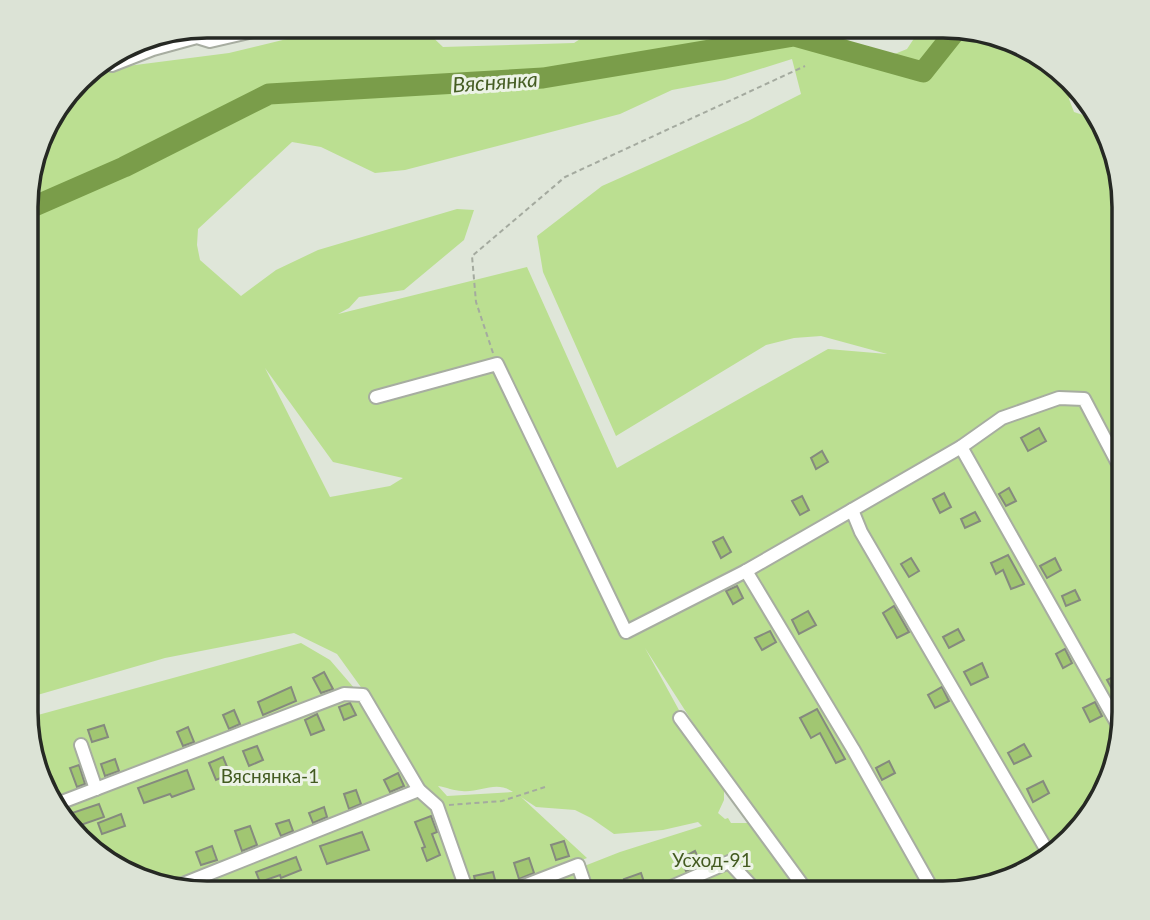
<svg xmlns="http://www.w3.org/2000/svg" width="1150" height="920" font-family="Lato,sans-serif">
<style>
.green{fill:#bbdf91;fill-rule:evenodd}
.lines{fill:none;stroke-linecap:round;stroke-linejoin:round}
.river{stroke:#7a9d4a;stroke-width:21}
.building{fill:#a1c672;stroke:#858a7e;stroke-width:2}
.minor-casing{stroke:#a7ada1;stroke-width:16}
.path{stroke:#a4aa9f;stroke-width:2;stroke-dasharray:5 3.5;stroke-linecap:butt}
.minor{stroke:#fff;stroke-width:12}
.labels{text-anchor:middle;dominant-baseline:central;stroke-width:6;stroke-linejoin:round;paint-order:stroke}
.park-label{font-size:19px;fill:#435b21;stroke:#ecf3e6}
.water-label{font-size:21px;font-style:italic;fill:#455d23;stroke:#ecf3e6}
.rim{fill:none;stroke:#262924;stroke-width:3.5}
</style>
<rect width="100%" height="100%" fill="#dfe6d9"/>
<path class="green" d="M 340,26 L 421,26 L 443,47 L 574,43 L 600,26 L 823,27 L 878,56 L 892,55 L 907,49 L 915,37 L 914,27 C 975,27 1037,38 1075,88 L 1069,99 L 1074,112 L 1089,117 L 1096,116 L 1105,127 L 1124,207 L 1123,725 L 1110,782 L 1079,832 L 1012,880 L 943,894 L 803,894 L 645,648 L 714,774 L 724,785 L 724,800 L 718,813 L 725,819 L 728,818 L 731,823 L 748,823 L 800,894 L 513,894 L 620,852 L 702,826 L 698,822 L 663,830 L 614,834 L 591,818 L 575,810 L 536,807 L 521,797 L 587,858 L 495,894 L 196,893 L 138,880 L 88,849 L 45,793 L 27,718 L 301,643 L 330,660 L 399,740 L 337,654 L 294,633 L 165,658 L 27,698 L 28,183 L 50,117 L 88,71 L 110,58 L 112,68 L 229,53 ZM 792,59 L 801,94 L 748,121 L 602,186 L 537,236 L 543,272 L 616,436 L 766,345 L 794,338 L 821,336 L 887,354 L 828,349 L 617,468 L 527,267 L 338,314 L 349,308 L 359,297 L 404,290 L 464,240 L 474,210 L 457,209 L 318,250 L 276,270 L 241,296 L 200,260 L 197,245 L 198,229 L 292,142 L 321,147 L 375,173 L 405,170 L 620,114 L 672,90 L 725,80 ZM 265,368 L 333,462 L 403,478 L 390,486 L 330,497 ZM 438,786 C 446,787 454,791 462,791 C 480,793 496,780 513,792 L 447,796 Z"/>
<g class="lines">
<polyline class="river" points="28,209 124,167 269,94 543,78 794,36 923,72 958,28"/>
</g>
<g class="building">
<polygon points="1039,428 1046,441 1028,451 1021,438"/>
<polygon points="822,451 828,462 816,469 811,458"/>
<polygon points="1009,488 1016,501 1006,506 999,494"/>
<polygon points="944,493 951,507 940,513 933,499"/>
<polygon points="802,496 809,510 800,515 792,501"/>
<polygon points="975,512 980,521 965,528 961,519"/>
<polygon points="723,537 731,552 721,558 713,542"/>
<polygon points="1008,555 1024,584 1011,589 1003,570 996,574 991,563"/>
<polygon points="911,558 919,571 909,577 901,564"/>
<polygon points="1055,558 1061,570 1047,578 1040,566"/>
<polygon points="737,586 743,598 733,604 726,591"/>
<polygon points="1075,590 1080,600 1066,606 1062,596"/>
<polygon points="894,606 909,632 897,638 883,613"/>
<polygon points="808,611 816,625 799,634 792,620"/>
<polygon points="958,629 964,640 949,648 943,637"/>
<polygon points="770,631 776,642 762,650 755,638"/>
<polygon points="1065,649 1072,663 1063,668 1056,654"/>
<polygon points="982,663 988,677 971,685 964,672"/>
<polygon points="324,672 333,689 321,693 313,678"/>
<polygon points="1123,672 1123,685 1113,691 1107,680"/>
<polygon points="291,687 296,701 263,715 258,702"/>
<polygon points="942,687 949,701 935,708 928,695"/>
<polygon points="1095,702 1102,716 1090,722 1083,708"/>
<polygon points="350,703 356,715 344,720 339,707"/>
<polygon points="817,709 845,759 836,763 820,733 811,738 800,718"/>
<polygon points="234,710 240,724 229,729 223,715"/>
<polygon points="317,714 324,730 311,735 305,720"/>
<polygon points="104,725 108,737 92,742 88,730"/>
<polygon points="188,727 194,742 183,746 177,732"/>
<polygon points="1024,744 1031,756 1014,764 1008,753"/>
<polygon points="257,746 263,760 249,766 243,751"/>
<polygon points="223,757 230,774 216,780 209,763"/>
<polygon points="115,759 119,771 105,776 101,764"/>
<polygon points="889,761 895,773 882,780 876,768"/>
<polygon points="79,765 85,784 77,787 70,768"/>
<polygon points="187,770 194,789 172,797 170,794 144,803 138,788"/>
<polygon points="398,773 404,786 390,792 384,780"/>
<polygon points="1043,781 1049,793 1033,802 1027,789"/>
<polygon points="356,790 361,804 349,809 344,794"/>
<polygon points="99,804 104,817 72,828 66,815"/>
<polygon points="324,807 327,817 313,823 309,813"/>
<polygon points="121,814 125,826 102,834 98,823"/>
<polygon points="431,816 437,832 432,834 440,855 427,861 422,848 425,847 415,822"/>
<polygon points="289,820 293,831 281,836 276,824"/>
<polygon points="250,826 257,845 242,851 235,831"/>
<polygon points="362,832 369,850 327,864 320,846"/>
<polygon points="564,841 569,856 556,860 551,845"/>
<polygon points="212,846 217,860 201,865 196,852"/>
<polygon points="695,851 701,864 686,871 680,859"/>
<polygon points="296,857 301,870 281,878 280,875 260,882 256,872"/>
<polygon points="529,858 534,873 519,879 514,863"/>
<polygon points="493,872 496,884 477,888 474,876"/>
<polygon points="641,873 647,891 629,894 624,879"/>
<polygon points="231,883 235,893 204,893"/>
</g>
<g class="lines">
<defs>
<g id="minor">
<polyline points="110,58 112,65 153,49 197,37 210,41 275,26"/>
<polyline points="376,397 497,364 626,632 746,571 852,510 961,447 1002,418 1059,398 1084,399 1124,475"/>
<polyline points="961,447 1122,732"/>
<polyline points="852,510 861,532 1049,854"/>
<polyline points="746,571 853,749 935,894"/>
<polyline points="680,718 809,894"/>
<polyline points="81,745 96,789"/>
<polyline points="54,805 344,694 363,695 419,790 437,806 468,894"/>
<polyline points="173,888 419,790"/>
<polyline points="503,894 578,865 588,894"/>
<polyline points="655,894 729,862 759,894"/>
</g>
</defs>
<use href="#minor" class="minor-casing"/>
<g class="path">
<polyline points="493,353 476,302 472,256 565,177 805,66"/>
<polyline points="449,805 502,801 545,787"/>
</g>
<use href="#minor" class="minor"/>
</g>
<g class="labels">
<g class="park-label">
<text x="270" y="775">Вяснянка-1</text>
<text x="712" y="859">Усход-91</text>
</g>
<g class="water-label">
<text transform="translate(495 81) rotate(-4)">Вяснянка</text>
</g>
</g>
<path d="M0 0H1150V920H0ZM207 38H943A169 169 0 0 1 1112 207V712A169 169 0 0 1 943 881H207A169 169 0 0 1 38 712V207A169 169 0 0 1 207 38Z" fill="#dce3d6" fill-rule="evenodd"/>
<path class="rim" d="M207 38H943A169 169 0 0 1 1112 207V712A169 169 0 0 1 943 881H207A169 169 0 0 1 38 712V207A169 169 0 0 1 207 38Z"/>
</svg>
